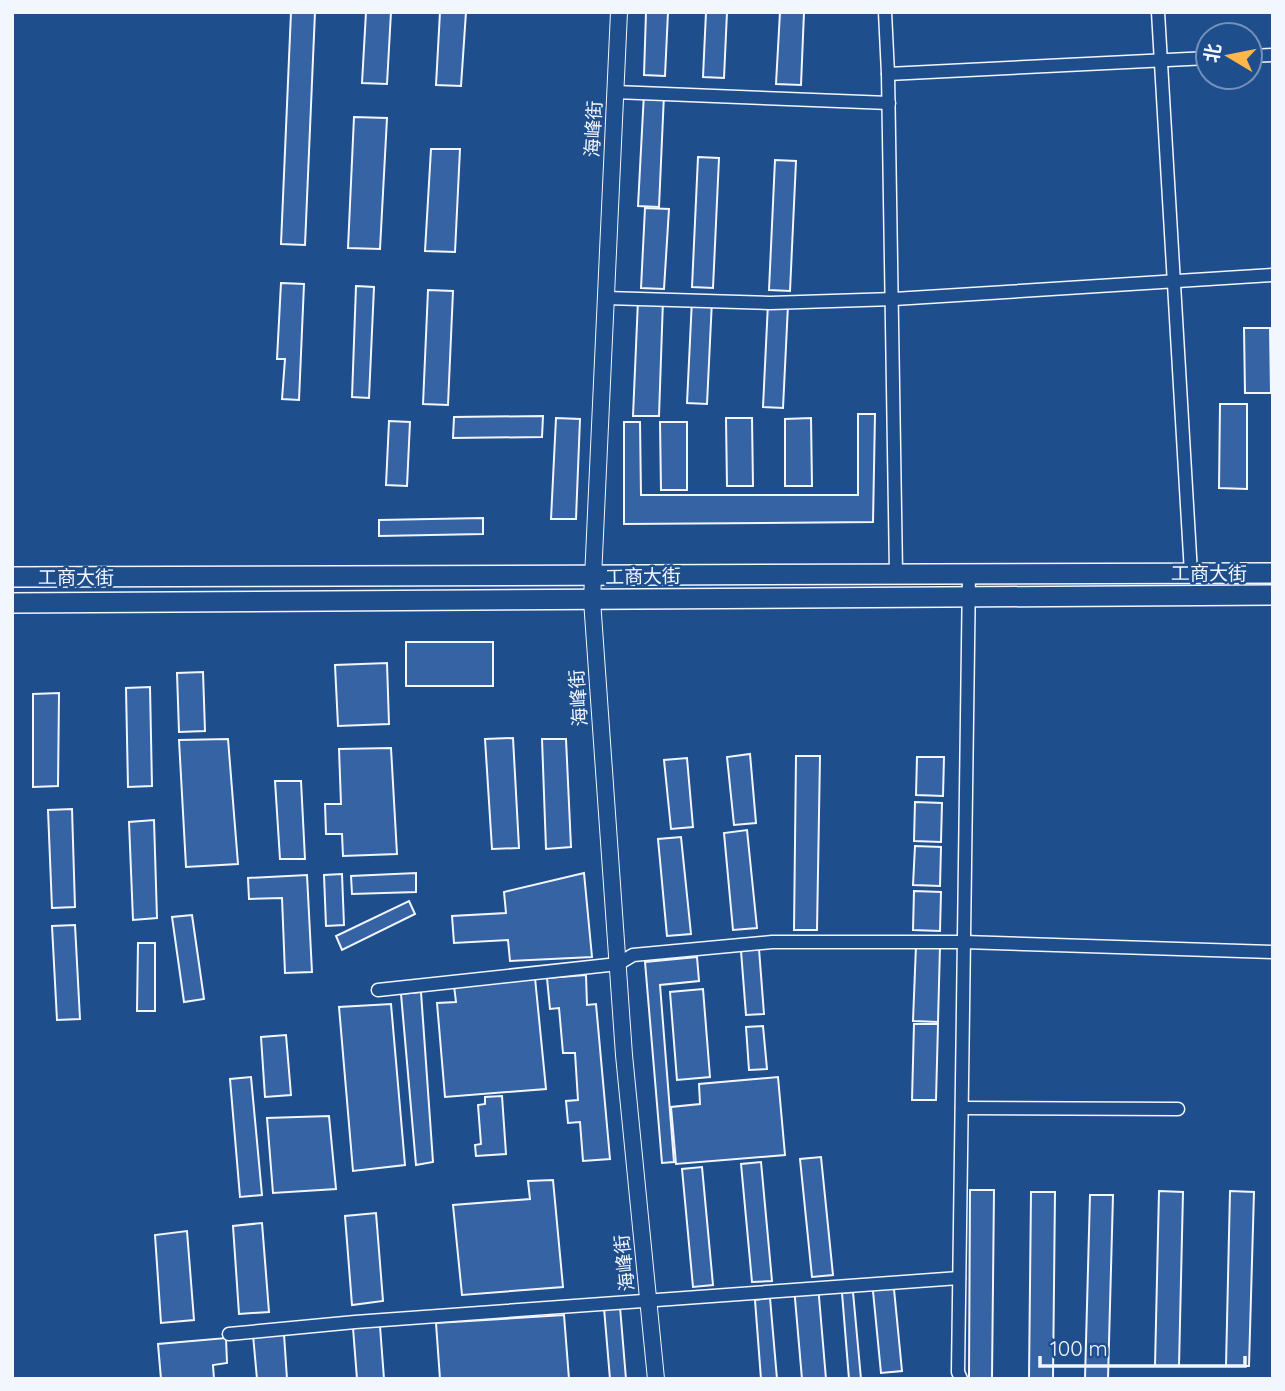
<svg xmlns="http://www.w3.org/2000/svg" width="1285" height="1391" font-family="Quicksand,'Noto Sans SC',sans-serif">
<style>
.building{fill:#3563a3;stroke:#f2f6ff;stroke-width:2}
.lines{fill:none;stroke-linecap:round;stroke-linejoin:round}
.minor-casing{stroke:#f2f6ff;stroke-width:15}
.tertiary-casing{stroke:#f2f6ff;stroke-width:18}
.primary-casing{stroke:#f2f6ff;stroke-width:22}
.minor{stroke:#1f4e8c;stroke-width:12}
.tertiary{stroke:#1f4e8c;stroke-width:16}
.primary{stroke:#1f4e8c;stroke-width:19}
.labels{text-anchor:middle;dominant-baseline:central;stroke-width:5;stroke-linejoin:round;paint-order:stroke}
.street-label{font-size:19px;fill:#f2f6ff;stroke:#1f4e8c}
</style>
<rect width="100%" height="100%" fill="#1f4e8c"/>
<g class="building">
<polygon points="291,12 315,12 305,245 281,244"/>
<polygon points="366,12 391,12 387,84 362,83"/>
<polygon points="440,12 466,12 461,86 436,85"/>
<polygon points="646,12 668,12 665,76 644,75"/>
<polygon points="706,12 727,12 724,78 703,77"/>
<polygon points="780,12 804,12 801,85 776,84"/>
<polygon points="644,93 664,94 659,207 638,206"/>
<polygon points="354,117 387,118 380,249 348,248"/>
<polygon points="431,149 460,149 455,252 425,251"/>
<polygon points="698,157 719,158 713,288 692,287"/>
<polygon points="775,160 796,161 790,291 769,290"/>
<polygon points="645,208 669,209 664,289 641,288"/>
<polygon points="281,283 304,284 299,400 282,399 285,359 277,359"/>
<polygon points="356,286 374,287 369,398 352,397"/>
<polygon points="428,290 453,291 448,405 423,404"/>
<polygon points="692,299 712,300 707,404 687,403"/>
<polygon points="638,300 663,300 659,416 633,416"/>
<polygon points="768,303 788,305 783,408 763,407"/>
<polygon points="1244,328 1270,328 1271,393 1245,393"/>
<polygon points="1220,404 1247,404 1247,489 1219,488"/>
<polygon points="858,414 875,414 873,522 624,524 624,422 640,422 641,495 858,495"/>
<polygon points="543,416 542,437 453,438 454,417"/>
<polygon points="556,418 580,419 576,519 551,519"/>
<polygon points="726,418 752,418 753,486 727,486"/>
<polygon points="811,418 812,486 785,486 785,419"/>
<polygon points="389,421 410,422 407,486 386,485"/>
<polygon points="660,422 687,422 687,490 661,490"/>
<polygon points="483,518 483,534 379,536 379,520"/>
<rect x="406" y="642" width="87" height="44"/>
<polygon points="387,663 389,724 338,726 335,665"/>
<polygon points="203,672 205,731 179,732 177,673"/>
<polygon points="150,687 152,786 128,787 126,688"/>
<polygon points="59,693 58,786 33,787 33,694"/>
<polygon points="513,738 519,848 492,849 485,739"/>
<polygon points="228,739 238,864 186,867 179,740"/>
<polygon points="542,739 566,739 571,847 546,849"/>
<polygon points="391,748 397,854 343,856 342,834 326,834 325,804 341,804 339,749"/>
<polygon points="750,754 756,823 734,825 727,757"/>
<polygon points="796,756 820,756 817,930 794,930"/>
<polygon points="917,757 944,757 943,796 916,795"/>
<polygon points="687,758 693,827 671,829 664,760"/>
<polygon points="275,781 301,781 305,859 280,859"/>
<polygon points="915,802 942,803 941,842 914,841"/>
<polygon points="72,809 75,907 52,908 48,810"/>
<polygon points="154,820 157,918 133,920 129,822"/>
<polygon points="747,830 757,928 733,930 724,833"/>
<polygon points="681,837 691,934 667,936 658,839"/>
<polygon points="915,846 941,847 940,886 913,885"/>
<polygon points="416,873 416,892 352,894 351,876"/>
<polygon points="584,873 592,957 510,961 508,940 454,943 452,916 506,913 504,892"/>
<polygon points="342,874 344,925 326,926 324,875"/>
<polygon points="307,875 312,972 285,973 282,898 249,899 248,878"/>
<polygon points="914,891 941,892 940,931 913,930"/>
<polygon points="409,901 415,914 342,950 336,936"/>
<polygon points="192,915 204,999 184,1002 172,917"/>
<polygon points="75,925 80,1019 57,1020 52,926"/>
<polygon points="138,943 155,943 155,1011 137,1011"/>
<polygon points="916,945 940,946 938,1022 913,1021"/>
<polygon points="759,949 764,1014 746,1015 741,951"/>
<polygon points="697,957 699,981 660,985 674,1162 662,1163 645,962"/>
<polygon points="586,975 587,1005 596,1004 610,1159 583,1161 580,1122 568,1123 566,1101 578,1100 575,1053 563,1053 559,1008 550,1009 547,978"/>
<polygon points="535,978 546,1089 445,1097 437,1003 456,1002 454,986"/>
<polygon points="703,989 710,1077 677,1080 670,992"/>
<polygon points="421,992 433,1162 416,1165 401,994"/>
<polygon points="391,1004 405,1165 353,1171 339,1007"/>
<polygon points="914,1024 938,1024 936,1100 912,1100"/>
<polygon points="763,1026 767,1069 749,1070 746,1027"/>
<polygon points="286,1035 291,1095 265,1097 261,1037"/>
<polygon points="251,1077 262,1195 240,1197 230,1079"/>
<polygon points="778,1077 785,1155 676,1164 671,1107 700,1104 699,1084"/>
<polygon points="502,1096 506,1154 476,1156 475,1145 481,1144 478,1105 485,1104 485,1097"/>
<polygon points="329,1116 336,1189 273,1193 267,1118"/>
<polygon points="821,1157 833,1275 812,1277 800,1159"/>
<polygon points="761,1162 772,1281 752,1282 741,1164"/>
<polygon points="702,1167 713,1285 693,1287 682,1169"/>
<polygon points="553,1180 563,1287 462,1295 453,1205 530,1199 528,1181"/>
<polygon points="970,1190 994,1190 992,1378 969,1378"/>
<polygon points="1159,1191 1183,1192 1179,1366 1155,1366"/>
<polygon points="1230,1191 1254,1192 1249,1366 1226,1366"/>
<polygon points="1031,1192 1055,1192 1053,1379 1029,1379"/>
<polygon points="1090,1195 1113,1195 1108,1379 1085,1379"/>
<polygon points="376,1213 383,1301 352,1305 345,1216"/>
<polygon points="262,1223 269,1312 239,1314 233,1226"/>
<polygon points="187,1231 194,1320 161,1323 155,1235"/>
<polygon points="893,1279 902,1371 881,1373 872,1281"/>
<polygon points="818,1285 826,1379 802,1379 794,1287"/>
<polygon points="853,1292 861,1379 849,1379 842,1293"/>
<polygon points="770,1298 777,1379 761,1379 755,1300"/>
<polygon points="620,1307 626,1379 610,1379 604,1308"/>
<polygon points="564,1315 569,1379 440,1379 436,1323"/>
<polygon points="380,1326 384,1379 357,1379 353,1328"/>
<polygon points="284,1334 287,1379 257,1379 253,1335"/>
<polygon points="226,1338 227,1363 213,1365 214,1379 161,1379 158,1344"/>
</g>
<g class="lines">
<defs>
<g id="minor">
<polyline points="885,12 888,74 896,573"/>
<polyline points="1158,12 1191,573"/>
<polyline points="1250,56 1273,55"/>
<polyline points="888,74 1208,58"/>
<polyline points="615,92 889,103"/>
<polyline points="606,298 770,303 894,299 1273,275"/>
<polyline points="378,990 618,964 633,955 772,942 964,942 1273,952"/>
<polyline points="962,1108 1178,1109"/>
<polyline points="229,1334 355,1322 959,1278"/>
<polyline points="961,1379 958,1372 969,573"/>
</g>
<polyline id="tertiary" points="619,12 592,600 624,1055 656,1379"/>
<g id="primary">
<path d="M 12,577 C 432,577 853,573 1273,573"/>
<polyline points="12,603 1273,595"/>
</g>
</defs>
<use href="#minor" class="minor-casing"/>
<use href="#tertiary" class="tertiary-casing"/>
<use href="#primary" class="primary-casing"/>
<use href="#minor" class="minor"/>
<use href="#tertiary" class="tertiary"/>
<use href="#primary" class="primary"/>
</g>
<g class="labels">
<g class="street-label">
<text transform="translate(593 129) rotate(-87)">海峰街</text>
<text x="1209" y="573">工商大街</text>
<text transform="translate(643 576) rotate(-1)">工商大街</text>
<text x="76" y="577">工商大街</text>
<text transform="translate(578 698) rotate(-94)">海峰街</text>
<text transform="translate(624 1263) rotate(-96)">海峰街</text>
</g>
</g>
<rect width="1285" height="1391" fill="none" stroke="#f2f6ff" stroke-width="28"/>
<g transform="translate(1229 56) rotate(280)"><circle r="33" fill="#1f4e8c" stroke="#7391ba" stroke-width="2"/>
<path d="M0-5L12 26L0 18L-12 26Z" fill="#ffb74d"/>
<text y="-10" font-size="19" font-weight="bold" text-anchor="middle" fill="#f2f6ff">北</text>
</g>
<path d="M1040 1356v10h205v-10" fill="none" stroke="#f2f6ff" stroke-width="3.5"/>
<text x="1050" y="1356" font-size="21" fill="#f2f6ff" stroke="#1f4e8c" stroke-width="5" paint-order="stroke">100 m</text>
</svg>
